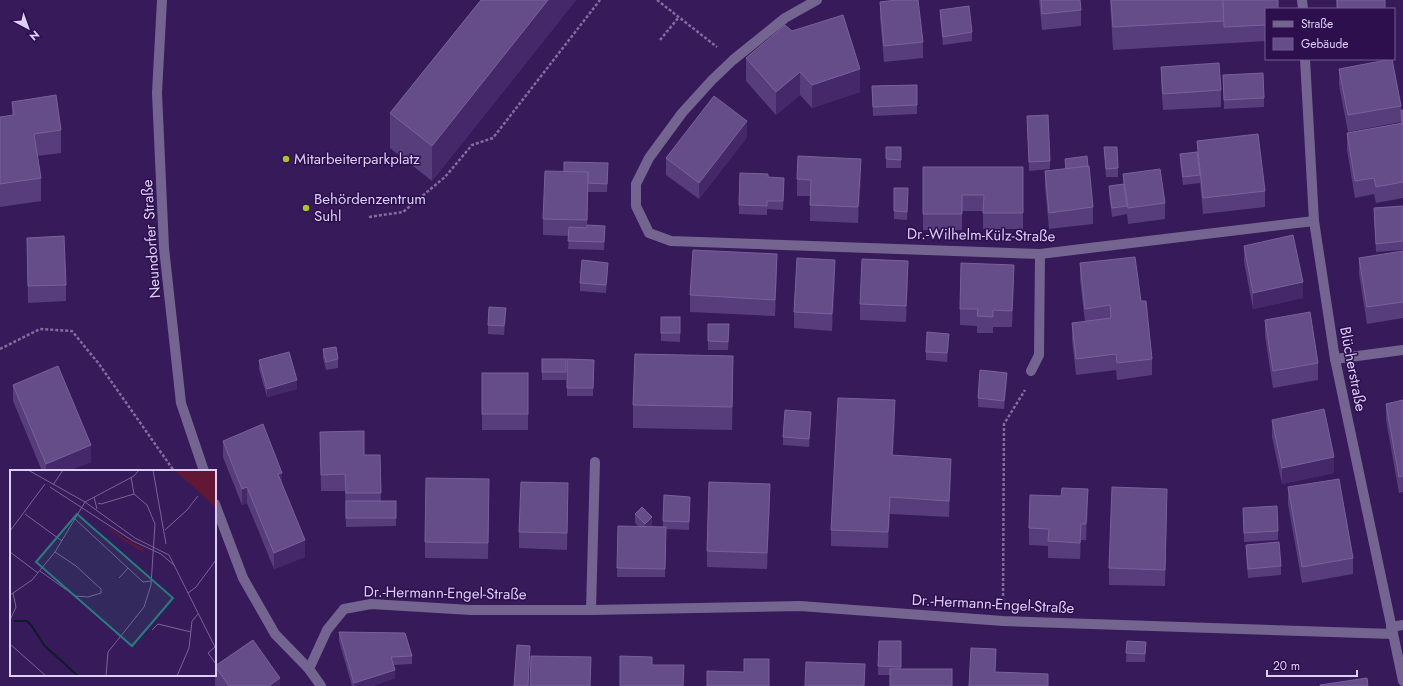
<svg xmlns="http://www.w3.org/2000/svg" width="1403" height="686" font-family="Jost,sans-serif">
<style>
.lines{fill:none;stroke-linecap:round;stroke-linejoin:round}
.path{stroke:#826da1;stroke-width:2.5;stroke-dasharray:3 2;stroke-linecap:butt}
.minor{stroke:#746590;stroke-width:10}
.wall{fill:#573d7c}
.shaded-wall{fill:#442869}
.building{fill:#654d89;stroke:#78619b}
.poi-dot{fill:#a8c71d;stroke:#2d0f4e;stroke-width:1.5}
.labels{text-anchor:middle;dominant-baseline:central;stroke-width:3;stroke-linejoin:round;paint-order:stroke}
.poi-label{font-size:15px;fill:#ddd0f7;stroke:#2d0f4e;text-anchor:start}
.street-label{font-size:15px;fill:#ddd0f7;stroke:#2d0f4e}
.inset-river{fill:none;stroke:#0d1d28;stroke-width:2}
.inset-road{fill:none;stroke:#796398;stroke-width:1}
.view{fill:#247f7c;fill-opacity:0.15;stroke:#247f7c;stroke-width:2}
.inset-edge{fill:none;stroke:#ddd0f7;stroke-width:2}
</style>
<rect width="100%" height="100%" fill="#371a59"/>
<g class="lines">
<g class="path">
<polyline points="657,0 717,47"/>
<polyline points="660,40 679,17"/>
<polyline points="369,217 403,212 445,177 472,145 493,138 600,0"/>
<polyline points="0,349 40,329 72,331 99,364 174,471"/>
<polyline points="1003,601 1004,424 1025,390"/>
</g>
<g class="minor">
<polyline points="162,0 157,93 164,248 181,403 204,471"/>
<polyline points="817,0 785,18 733,60 712,80 682,113 649,158 636,184 636,206 649,233 671,241 1040,254 1314,221"/>
<polyline points="1302,0 1303,9"/>
<polyline points="1305,59 1314,221 1335,359 1403,681"/>
<polyline points="1335,359 1403,350"/>
<polyline points="1031,371 1039,355 1040,254"/>
<polyline points="215,504 243,578 275,634 309,669 321,686"/>
<polyline points="591,610 595,462"/>
<polyline points="1391,627 1403,625"/>
<polyline points="309,669 327,630 344,609 371,604 471,610 591,610 800,606 1003,621 1393,634"/>
</g>
</g>
<g class="wall">
<polygon points="481,0 576,0 432,181 390,148 390,113"/>
<polygon points="1039,0 1080,0 1081,10 1081,26 1042,30"/>
<polygon points="1110,0 1278,0 1266,9 1266,41 1113,50"/>
<rect x="1336" y="0" width="49" height="9"/>
<polygon points="880,2 923,42 923,58 884,62 880,18"/>
<polygon points="940,10 972,32 972,41 943,45 940,18"/>
<polygon points="785,25 860,92 812,108 800,95 776,115 746,81 746,58"/>
<polygon points="1161,67 1221,90 1221,107 1163,110 1161,83"/>
<polygon points="1339,69 1401,106 1401,122 1348,132 1339,85"/>
<polygon points="1223,75 1264,98 1264,107 1224,109"/>
<polygon points="917,85 917,114 873,116 872,86"/>
<polygon points="12,102 61,130 61,153 37,156 41,178 41,201 0,207 0,117 12,115"/>
<polygon points="1401,110 1403,110 1403,198 1376,203 1374,194 1355,198 1347,150 1347,133 1401,123"/>
<polygon points="1027,116 1050,161 1050,169 1029,171"/>
<polygon points="747,137 699,199 666,175 666,158"/>
<polygon points="1197,141 1265,191 1265,207 1203,214 1200,183 1183,185 1180,162 1180,154 1197,152"/>
<rect x="886" y="147" width="15" height="21"/>
<polygon points="1104,147 1118,168 1118,177 1106,177"/>
<polygon points="1065,159 1093,207 1093,224 1049,229 1045,187 1045,171 1065,169"/>
<polygon points="923,167 1023,167 1023,229 983,229 983,211 962,211 962,230 923,230"/>
<polygon points="564,172 608,172 607,192 588,192 588,189 587,225 605,226 604,250 568,249 569,236 543,235 543,219"/>
<polygon points="1123,174 1165,203 1165,219 1128,224 1127,214 1112,217 1109,195 1109,186 1123,184"/>
<polygon points="861,175 858,223 810,221 810,196 797,196 797,179"/>
<polygon points="768,177 784,186 783,210 767,209 767,215 739,214 739,205"/>
<polygon points="908,197 907,220 894,219 894,211"/>
<polygon points="1403,206 1403,250 1376,252 1374,217 1374,208"/>
<polygon points="27,238 66,285 66,301 28,303"/>
<polygon points="1244,246 1303,298 1253,309 1244,262"/>
<polygon points="1403,251 1403,318 1367,324 1359,274 1359,258"/>
<polygon points="1080,263 1141,301 1152,359 1152,375 1117,380 1116,370 1076,375 1072,340 1072,323 1085,322 1080,280"/>
<polygon points="608,271 606,293 580,291 580,283"/>
<polygon points="777,271 775,316 690,312 690,295"/>
<polygon points="835,277 832,331 794,328 794,312"/>
<polygon points="908,277 906,322 860,320 860,304"/>
<polygon points="1014,281 1012,327 993,327 993,333 977,333 977,326 960,325 960,309"/>
<polygon points="506,316 504,335 488,334 488,325"/>
<polygon points="1265,320 1318,363 1318,380 1273,388 1265,336"/>
<polygon points="708,324 729,333 728,350 708,350"/>
<polygon points="680,326 680,342 661,341 661,333"/>
<polygon points="949,343 947,362 926,360 926,352"/>
<polygon points="323,349 338,359 338,368 326,370 323,358"/>
<rect x="542" y="359" width="24" height="21"/>
<polygon points="567,359 594,360 593,396 567,396"/>
<polygon points="259,360 297,389 267,397 259,369"/>
<rect x="482" y="373" width="46" height="57"/>
<polygon points="733,378 732,430 633,428 633,405"/>
<polygon points="1007,381 1004,409 978,407 978,398"/>
<polygon points="13,385 91,462 68,471 42,471 13,401"/>
<polygon points="1403,400 1403,492 1399,493 1386,420 1386,404"/>
<polygon points="895,417 893,455 951,475 949,517 890,514 888,548 831,546 831,530"/>
<polygon points="811,420 809,447 783,445 783,437"/>
<polygon points="1272,420 1334,473 1282,484 1272,437"/>
<polygon points="320,432 364,455 380,455 381,501 396,501 396,526 346,527 345,491 321,491"/>
<polygon points="223,441 282,484 305,557 274,569 247,503 242,505 223,457"/>
<polygon points="1288,487 1353,558 1353,574 1302,583 1288,504"/>
<polygon points="489,495 488,559 425,558 425,542"/>
<polygon points="568,500 567,550 519,548 519,532"/>
<polygon points="770,500 767,569 707,567 707,551"/>
<polygon points="690,505 689,530 666,529 665,577 617,577 618,526 639,527 635,523 635,514 652,525 650,527 663,527 663,521"/>
<polygon points="1167,505 1165,586 1109,585 1109,568"/>
<polygon points="1088,506 1086,540 1081,540 1080,559 1048,558 1048,546 1029,545 1029,528"/>
<polygon points="1243,508 1278,531 1278,540 1244,542"/>
<polygon points="1246,545 1281,566 1281,575 1248,578 1246,554"/>
<polygon points="339,632 412,656 412,664 394,665 395,678 372,686 352,686 339,641"/>
<polygon points="879,641 901,641 901,669 890,675 878,675"/>
<polygon points="1127,641 1146,642 1145,662 1126,662"/>
<polygon points="215,666 280,686 215,686"/>
</g>
<g class="shaded-wall">
<polygon points="548,0 576,0 432,181 432,146"/>
<polygon points="860,69 860,92 812,108 812,85"/>
<polygon points="800,72 800,95 776,115 776,92"/>
<polygon points="747,121 747,137 699,199 699,183"/>
<polygon points="861,159 861,175 858,223 858,207"/>
<polygon points="588,172 588,189 587,237 587,220"/>
<polygon points="777,254 777,271 775,316 775,300"/>
<polygon points="835,260 835,277 832,331 832,314"/>
<polygon points="908,261 908,277 906,322 906,306"/>
<polygon points="608,263 608,271 606,293 606,285"/>
<polygon points="1014,265 1014,281 1012,327 1012,311"/>
<polygon points="1303,282 1303,298 1253,309 1253,293"/>
<polygon points="506,308 506,316 504,335 504,326"/>
<polygon points="949,334 949,343 947,362 947,353"/>
<polygon points="733,356 733,378 732,430 732,407"/>
<polygon points="1007,373 1007,381 1004,409 1004,401"/>
<polygon points="297,380 297,389 267,397 267,389"/>
<polygon points="895,400 895,417 892,472 892,455"/>
<polygon points="811,412 811,420 809,447 809,439"/>
<polygon points="91,445 91,462 68,471 46,471 46,464"/>
<polygon points="1334,457 1334,473 1282,484 1282,468"/>
<polygon points="951,459 951,475 949,517 949,501"/>
<polygon points="282,473 282,489 278,474"/>
<polygon points="770,484 770,500 767,569 767,553"/>
<polygon points="247,487 247,503 242,505 242,489"/>
<polygon points="1088,489 1088,506 1086,540 1086,524"/>
<polygon points="1167,489 1167,505 1165,586 1165,570"/>
<polygon points="690,497 690,505 689,530 689,522"/>
<polygon points="890,497 890,514 888,548 888,532"/>
<polygon points="652,517 652,525 645,532 645,524"/>
<polygon points="1081,524 1081,540 1080,559 1080,543"/>
<polygon points="305,540 305,557 274,569 274,553"/>
<polygon points="530,646 529,686 528,686"/>
<polygon points="395,670 395,678 372,686 354,686 354,683"/>
<polygon points="280,678 280,686 269,686"/>
</g>
<g class="building">
<polygon points="481,0 548,0 432,146 390,113"/>
<polygon points="896,0 918,0 923,42 884,46 880,2"/>
<polygon points="1041,0 1080,0 1081,10 1042,14"/>
<polygon points="1111,0 1223,0 1224,21 1113,27"/>
<polygon points="1223,0 1278,0 1278,9 1266,9 1266,25 1224,27"/>
<polygon points="1337,0 1385,0 1385,9 1338,9"/>
<polygon points="969,6 972,32 943,37 940,10"/>
<polygon points="843,15 860,69 812,85 800,72 776,92 746,58 785,25 792,31"/>
<polygon points="1392,59 1401,106 1348,115 1339,69"/>
<polygon points="1219,63 1221,90 1163,94 1161,67"/>
<polygon points="1263,73 1264,98 1224,100 1223,75"/>
<polygon points="917,85 917,105 873,107 872,86"/>
<polygon points="56,95 61,130 34,134 41,178 0,184 0,117 14,115 12,102"/>
<polygon points="714,96 747,121 699,183 666,158"/>
<polygon points="1401,110 1403,110 1403,123 1402,123"/>
<polygon points="1048,115 1050,161 1029,162 1027,116"/>
<polygon points="1403,123 1403,182 1376,187 1374,178 1355,181 1347,133"/>
<polygon points="1258,134 1265,191 1203,198 1197,141"/>
<polygon points="886,147 901,147 901,160 886,159"/>
<polygon points="1104,147 1117,147 1118,168 1106,169"/>
<polygon points="1197,152 1200,175 1183,177 1180,154"/>
<polygon points="798,156 861,159 858,207 810,205 811,180 797,179"/>
<polygon points="1087,156 1088,166 1066,169 1065,159"/>
<polygon points="564,162 608,163 607,184 588,183 588,172 564,172"/>
<polygon points="1089,166 1093,207 1049,213 1045,171"/>
<polygon points="923,167 1023,167 1023,213 983,213 984,195 962,195 962,214 923,214"/>
<polygon points="1160,169 1165,203 1128,208 1123,174"/>
<polygon points="545,171 588,172 587,220 543,219"/>
<polygon points="740,173 768,174 768,177 784,178 783,201 767,201 767,206 739,205"/>
<polygon points="1124,184 1127,206 1112,208 1109,186"/>
<polygon points="894,188 908,188 907,212 894,211"/>
<polygon points="1403,206 1403,241 1376,244 1374,208"/>
<polygon points="587,225 605,226 604,242 568,241 569,227 587,228"/>
<polygon points="1293,235 1303,282 1253,293 1244,246"/>
<polygon points="64,236 66,285 28,286 27,238"/>
<polygon points="693,250 777,254 775,300 690,295"/>
<polygon points="1403,251 1403,302 1367,307 1359,258"/>
<polygon points="1135,257 1141,301 1146,301 1152,359 1117,363 1116,354 1076,359 1072,323 1111,318 1110,305 1085,309 1080,263"/>
<polygon points="797,258 835,260 832,314 794,312"/>
<polygon points="862,259 908,261 906,306 860,304"/>
<polygon points="582,260 608,263 606,285 580,283"/>
<polygon points="961,263 1014,265 1012,311 993,310 993,317 977,316 978,309 960,309"/>
<polygon points="489,307 506,308 504,326 488,325"/>
<polygon points="1310,312 1318,363 1273,371 1265,320"/>
<rect x="661" y="317" width="19" height="16"/>
<polygon points="708,324 729,324 728,342 708,341"/>
<polygon points="927,332 949,334 947,353 926,352"/>
<polygon points="336,347 338,359 326,362 323,349"/>
<polygon points="289,352 297,380 267,389 259,360"/>
<polygon points="635,354 733,356 732,407 633,405"/>
<rect x="542" y="359" width="24" height="13"/>
<polygon points="567,359 594,360 593,388 567,388"/>
<polygon points="58,366 91,445 46,464 13,385"/>
<polygon points="980,370 1007,373 1004,401 978,398"/>
<rect x="482" y="373" width="46" height="41"/>
<polygon points="838,398 895,400 892,455 951,459 949,501 890,497 888,532 831,530"/>
<polygon points="1403,400 1403,476 1399,477 1386,404"/>
<polygon points="1324,409 1334,457 1282,468 1272,420"/>
<polygon points="785,410 811,412 809,439 783,437"/>
<polygon points="263,424 282,473 278,474 305,540 274,553 247,487 242,489 223,441"/>
<polygon points="364,431 364,455 380,455 381,493 346,493 345,474 321,475 320,432"/>
<polygon points="426,478 489,479 488,543 425,542"/>
<polygon points="1339,479 1353,558 1302,567 1288,487"/>
<polygon points="521,482 568,483 567,533 519,532"/>
<polygon points="709,482 770,484 767,553 707,551"/>
<polygon points="1112,487 1167,489 1165,570 1109,568"/>
<polygon points="1062,488 1088,489 1086,524 1081,524 1080,543 1048,541 1049,529 1029,528 1030,495 1061,496"/>
<polygon points="664,495 690,497 689,522 663,521"/>
<rect x="346" y="501" width="50" height="17"/>
<polygon points="1277,506 1278,531 1244,533 1243,508"/>
<polygon points="642,507 652,517 645,524 635,514"/>
<polygon points="618,526 666,527 665,569 617,568"/>
<polygon points="1279,542 1281,566 1248,569 1246,545"/>
<polygon points="339,632 405,633 412,656 391,657 395,670 354,683"/>
<polygon points="253,640 280,678 269,686 229,686 215,666"/>
<polygon points="879,641 901,641 901,667 878,666"/>
<polygon points="1127,641 1146,642 1145,654 1126,653"/>
<polygon points="517,645 530,646 528,686 514,686"/>
<polygon points="971,648 996,649 995,672 1048,674 1048,686 969,686"/>
<polygon points="531,656 591,657 590,686 530,686"/>
<polygon points="620,656 652,657 652,665 684,665 683,686 620,686"/>
<polygon points="744,659 769,659 769,686 707,686 707,671 744,672"/>
<polygon points="806,662 865,664 864,686 805,686"/>
<rect x="890" y="669" width="62" height="17"/>
<polygon points="1367,678 1368,686 1320,686 1320,685"/>
</g>
<g class="poi-dot">
<circle cx="286" cy="159" r="4"/>
<circle cx="306" cy="208" r="4"/>
</g>
<g class="labels">
<g class="poi-label">
<text x="294" y="159">Mitarbeiterparkplatz</text>
<text x="314" y="199">Behördenzentrum<tspan x="314" dy="17">Suhl</tspan></text>
</g>
<g class="street-label">
<text transform="translate(981 235) rotate(1)">Dr.-Wilhelm-Külz-Straße</text>
<text transform="translate(151 239) rotate(-94)">Neundorfer Straße</text>
<text transform="translate(1353 369) rotate(79)">Blücherstraße</text>
<text transform="translate(445 593) rotate(1)">Dr.-Hermann-Engel-Straße</text>
<text transform="translate(993 604) rotate(3)">Dr.-Hermann-Engel-Straße</text>
</g>
</g>
<g transform="translate(10 470)">
<rect width="206" height="206" fill="#371a59"/>
<path d="M 164,0 L 206,0 L 206,38 L 188,21 ZM 90,52 L 117,70 L 135,80 L 133,82 L 116,72 Z" fill="#621835"/>
<path class="inset-river" d="M 4,151 L 17,151 L 21,155 L 35,176 L 68,206"/>
<path class="inset-road" d="M 18,0 L 75,32 L 125,68 L 159,85 L 206,179M 143,0 L 156,74M 43,15 L 53,0M 40,17 L 123,71 L 151,84 L 165,96M 84,27 L 87,39M 88,33 L 91,34 L 124,24M 15,44 L 52,71M 64,48 L 133,112 L 141,111M 155,60 L 177,40 L 188,26M 0,61 L 35,14M 0,82 L 28,103M 30,101 L 65,126 L 78,127 L 91,123 L 91,119 L 66,96 L 45,82M 109,108 L 118,98M 178,123 L 186,117 L 206,90M 0,125 L 22,110 L 45,82 L 75,32 L 124,6 L 129,0M 0,150 L 6,137 L 3,123M 142,160 L 148,154 L 181,162M 0,174 L 36,206M 205,177 L 198,183 L 206,194M 96,206 L 98,182 L 134,137 L 141,115 L 145,54 L 137,35 L 124,24 L 121,7M 167,206 L 179,178 L 182,151 L 188,144"/>
<path class="view" d="M 67,44 L 163,128 L 122,176 L 26,92 Z"/>
<rect width="206" height="206" class="inset-edge"/>
</g>
<rect x="1265" y="8" width="130" height="52" fill="#2d0f4e" stroke="#735c92"/>
<rect x="1273" y="21" width="20" height="6" fill="#746590" stroke="#735c92"/>
<text x="1301" y="28" font-size="12" fill="#ddd0f7">Straße</text>
<rect x="1273" y="38" width="20" height="12" fill="#654d89" stroke="#735c92"/>
<text x="1301" y="48" font-size="12" fill="#ddd0f7">Gebäude</text>
<g transform="translate(28 28) rotate(139)" stroke="#2d0f4e" stroke-width="3" paint-order="stroke">
<path d="M0-3L7 15L0 10L-7 15Z" fill="#ddd0f7"/>
<text y="-6" font-size="11" font-weight="bold" text-anchor="middle" fill="#ddd0f7">N</text>
</g>
<path d="M1267 670v6h90v-6" fill="none" stroke="#ddd0f7" stroke-width="2"/>
<text x="1273" y="670" font-size="12" fill="#ddd0f7" stroke="#2d0f4e" stroke-width="3" paint-order="stroke">20 m</text>
</svg>
